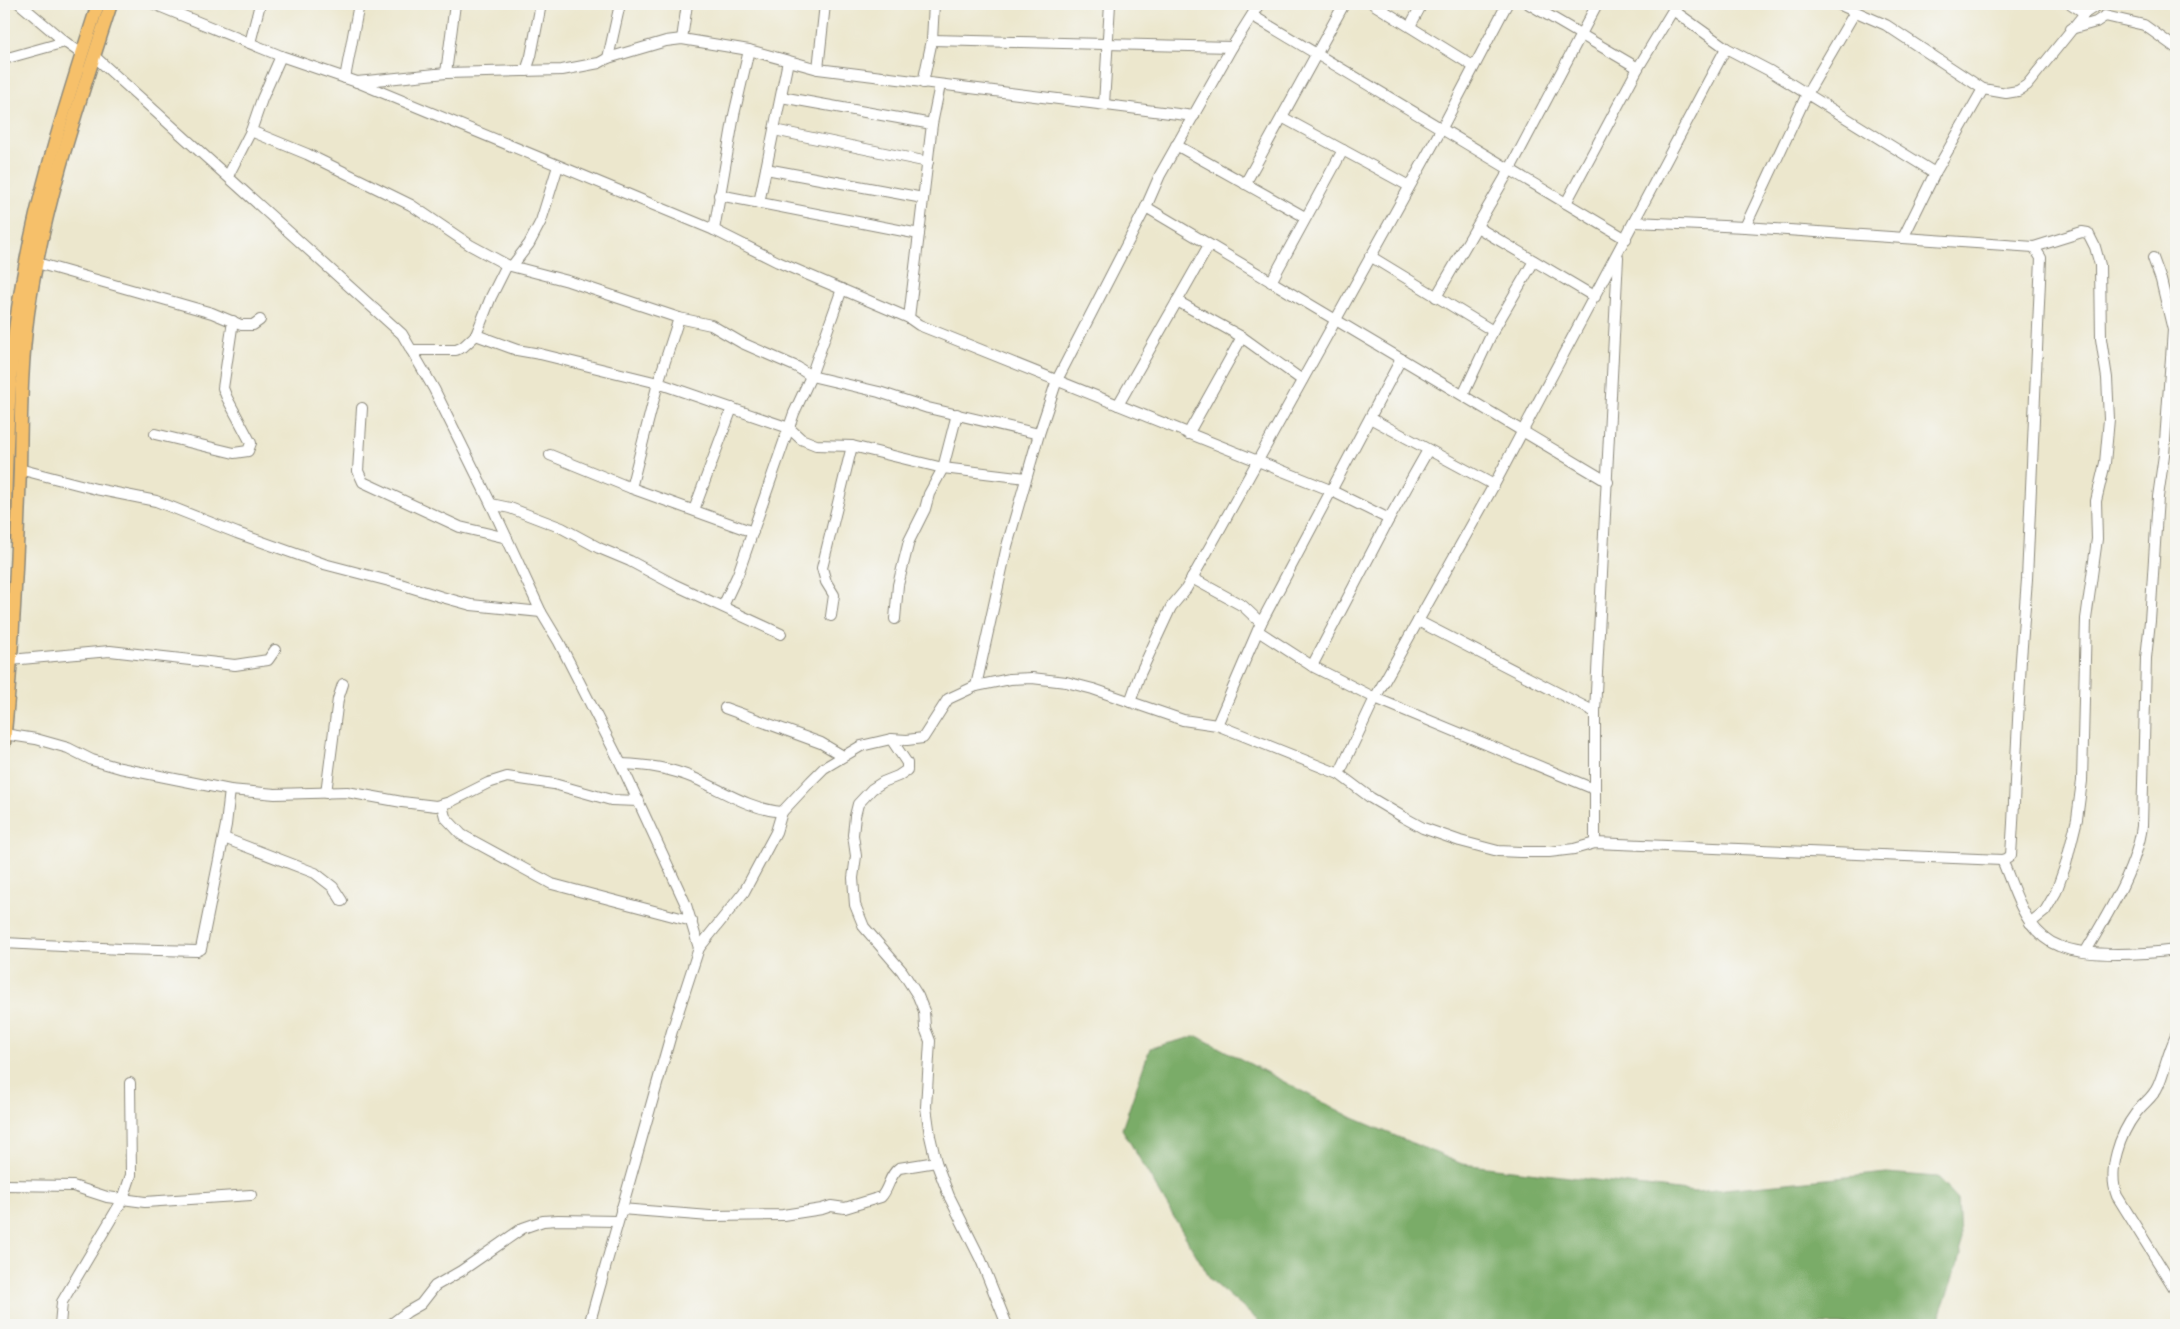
<svg xmlns="http://www.w3.org/2000/svg" width="2180" height="1329" font-family="'Libre Bodoni',serif">
<style>
.forest{fill:#7aac67;stroke:#526c49}
.lines{fill:none;stroke-linecap:round;stroke-linejoin:round}
.minor-casing{stroke:#8c897c;stroke-width:12}
.major-casing{stroke:#8c897c;stroke-width:15}
.minor{stroke:#fff;stroke-width:10}
.major{stroke:#f6c06b;stroke-width:12}
</style>
<rect width="100%" height="100%" fill="#f6f6f2"/>
<filter id="ink" filterUnits="userSpaceOnUse"><feTurbulence type="fractalNoise" baseFrequency=".02" numOctaves="2"/><feDisplacementMap in="SourceGraphic" scale="10" xChannelSelector="R" yChannelSelector="G"/><feConvolveMatrix kernelMatrix="1 2 1 2 8 2 1 2 1" color-interpolation-filters="sRGB"/></filter>
<filter id="wash" filterUnits="userSpaceOnUse"><feTurbulence type="fractalNoise" baseFrequency=".0096" numOctaves="4" result="noise"/><feDisplacementMap in="SourceGraphic" scale="20" xChannelSelector="R" yChannelSelector="G"/><feGaussianBlur stdDeviation="1.12" result="paint"/><feColorMatrix in="noise" values="0 0 0 0 0 0 0 0 0 0 0 0 0 0 0 0 0 1.4 0 .05"/><feComposite in="paint" operator="in"/></filter>
<g filter="url(#wash)">
<rect width="100%" height="100%" fill="#ece7cd"/>
<polygon class="forest" points="1197,1036 1353,1118 1462,1164 1695,1192 1887,1173 1937,1177 1958,1199 1961,1255 1941,1311 1938,1325 1263,1325 1211,1280 1122,1129 1150,1048"/>
</g>
<g filter="url(#ink)">
<g class="lines">
<defs>
<g id="minor">
<polyline points="20,4 65,42 82,54"/>
<polyline points="154,4 281,56 357,82 714,230 778,262 909,318"/>
<polyline points="1373,4 1473,66"/>
<polyline points="1529,4 1638,68"/>
<polyline points="1838,4 1886,25 1983,89 2006,93 2018,91 2027,85 2085,13 2099,4"/>
<polyline points="2071,4 2085,13"/>
<polyline points="1673,10 1726,48 1770,71 1935,173 1983,89"/>
<polyline points="1253,16 1626,239"/>
<polyline points="1410,26 1422,4"/>
<polyline points="2071,29 2096,22 2105,16 2144,25 2176,48"/>
<polyline points="682,39 687,4"/>
<polyline points="932,40 1232,47"/>
<polyline points="250,43 260,4"/>
<polyline points="94,56 402,334 434,389 491,504 541,612 559,642 621,764 686,905 699,948 672,1031 589,1325"/>
<polyline points="608,58 620,4"/>
<polyline points="4,59 65,42"/>
<polyline points="818,69 825,4"/>
<polyline points="526,71 531,56 541,4"/>
<polyline points="446,73 455,4"/>
<polyline points="345,78 359,4"/>
<polyline points="357,82 446,73 562,70 599,63 608,58 666,41 682,39 749,50 818,69 1194,116"/>
<polyline points="923,83 932,40 934,4"/>
<polyline points="940,85 932,124 909,318 919,325 1330,490 1389,519"/>
<polyline points="781,97 932,124"/>
<polyline points="1104,104 1110,4"/>
<polyline points="1282,117 1409,186"/>
<polyline points="774,130 928,162"/>
<polyline points="251,131 307,154 411,205 470,245 507,265 568,281 679,318 711,325 742,343 797,367 811,376 879,392 928,408 1039,434"/>
<polyline points="1176,145 1305,217"/>
<polyline points="766,169 923,198"/>
<polyline points="228,176 251,131 262,99 281,56"/>
<polyline points="1245,184 1344,4"/>
<polyline points="719,195 919,234"/>
<polyline points="759,203 788,61"/>
<polyline points="1566,203 1638,68 1676,5"/>
<polyline points="1146,207 1608,482"/>
<polyline points="1635,222 1745,227 2034,247 2082,232 2088,233 2095,247 2100,265 2101,339 2107,378 2109,419 2105,463 2096,501 2097,539 2086,619 2082,781 2077,819 2066,864 2056,892 2045,911 2030,923"/>
<polyline points="1477,227 1595,297"/>
<polyline points="1745,227 1807,94 1855,12"/>
<polyline points="714,230 734,115 749,50"/>
<polyline points="1903,238 1935,173"/>
<polyline points="1370,256 1493,331"/>
<polyline points="30,261 212,313 241,325 253,325 260,320"/>
<polyline points="512,266 529,244 541,221 558,166"/>
<polyline points="1271,282 1343,150"/>
<polyline points="1436,297 1510,169 1597,4"/>
<polyline points="1177,301 1242,337 1302,380"/>
<polyline points="476,335 517,350 540,354 658,383 789,428 801,439 816,445 852,446 943,468 1026,478"/>
<polyline points="411,350 456,350 463,347 476,335 491,297 507,265"/>
<polyline points="1463,395 1493,331 1534,261"/>
<polyline points="1118,405 1209,245"/>
<polyline points="362,408 358,471 363,482 460,527 507,538"/>
<polyline points="1370,418 1494,485"/>
<polyline points="155,434 234,453 248,451 251,443 227,398 223,388 233,321"/>
<polyline points="1188,434 1242,337"/>
<polyline points="550,455 631,488 753,532"/>
<polyline points="19,469 96,489 156,501 237,533 324,564 397,583 442,597 471,605 541,612"/>
<polyline points="631,488 658,383 679,318"/>
<polyline points="491,504 510,508 562,528 599,548 630,561 673,584 781,634"/>
<polyline points="694,510 732,408"/>
<polyline points="1192,578 1243,606 1261,623"/>
<polyline points="723,606 738,574 794,413 811,376 842,289"/>
<polyline points="831,616 834,595 826,582 822,568 852,446"/>
<polyline points="895,619 898,585 909,541 925,509 929,494 943,468 957,414"/>
<polyline points="1418,621 1595,712"/>
<polyline points="1258,631 1312,666 1375,698 1594,789"/>
<polyline points="10,660 110,651 235,665 268,660 275,650"/>
<polyline points="1312,666 1389,519 1428,450"/>
<polyline points="976,686 1007,546 1039,434 1057,380 1146,207 1160,175 1232,47 1259,4"/>
<polyline points="1130,702 1140,674 1171,607 1186,589 1216,536 1442,128 1507,4"/>
<polyline points="725,708 821,743 843,756"/>
<polyline points="1217,725 1261,623 1401,359"/>
<polyline points="4,734 36,739 68,748 92,760 120,768 230,790 275,794 347,792 402,802 436,806 450,802 488,783 507,777 554,784 611,800 639,801"/>
<polyline points="891,739 907,763 907,770 898,776 883,782 872,789 858,804 855,816 853,835 856,856 853,878 855,905 864,927 902,971 918,996 924,1011 925,1028 930,1041 926,1107 930,1136 936,1162 949,1196 981,1260 1007,1325"/>
<path d="M 621,764 C 648,765 671,768 696,779 C 725,792 750,809 782,812"/>
<polyline points="1339,774 1375,698 1494,485 1726,48"/>
<polyline points="326,793 338,699 343,684"/>
<polyline points="442,805 445,817 462,835 552,884 692,921"/>
<polyline points="224,838 315,873 333,887 342,901"/>
<polyline points="1595,843 1595,712 1618,257"/>
<path d="M 2002,860 C 2011,880 2017,904 2030,922 C 2037,932 2048,942 2059,946 C 2089,958 2145,954 2176,950"/>
<polyline points="4,943 121,949 197,951 201,949 226,825 230,790"/>
<polyline points="699,948 744,892 776,832 782,812 811,781 824,768 861,746 891,739 907,740 923,738 948,699 976,686 1010,679 1032,678 1066,682 1093,689 1183,720 1217,725 1339,774 1371,798 1403,817 1423,828 1460,841 1498,851 1520,852 1549,852 1574,849 1595,843 2002,860 2008,858 2011,855 2013,823 2021,659 2027,579 2041,258 2034,247"/>
<path d="M 2086,951 C 2107,915 2137,868 2142,826 L 2146,658 L 2150,621 L 2158,497 L 2164,455 L 2173,330 L 2161,280 L 2153,258"/>
<path d="M 2176,1036 C 2168,1052 2165,1070 2158,1086 C 2153,1098 2143,1103 2136,1113 C 2120,1134 2107,1170 2117,1196 L 2176,1291"/>
<polyline points="4,1185 73,1186 107,1197 145,1202 251,1195"/>
<path d="M 621,1209 L 710,1216 L 783,1215 L 822,1209 L 831,1206 L 845,1208 L 881,1197 C 889,1189 889,1175 899,1168 L 936,1162"/>
<polyline points="60,1325 62,1302 123,1199 131,1175 130,1083"/>
<polyline points="390,1325 407,1312 421,1304 435,1286 461,1271 523,1228 543,1221 558,1220 617,1221"/>
</g>
<g id="major">
<path d="M 4,535 C 7,459 7,382 18,308 C 33,204 66,103 98,4"/>
<path d="M 4,743 C 13,652 17,559 20,468 C 21,416 21,365 28,313 C 43,208 78,105 111,4"/>
</g>
</defs>
<use href="#minor" class="minor-casing"/>
<use href="#major" class="major-casing"/>
<use href="#minor" class="minor"/>
<use href="#major" class="major"/>
</g>
</g>
<rect width="2180" height="1329" fill="none" stroke="#f6f6f2" stroke-width="20"/>
</svg>
